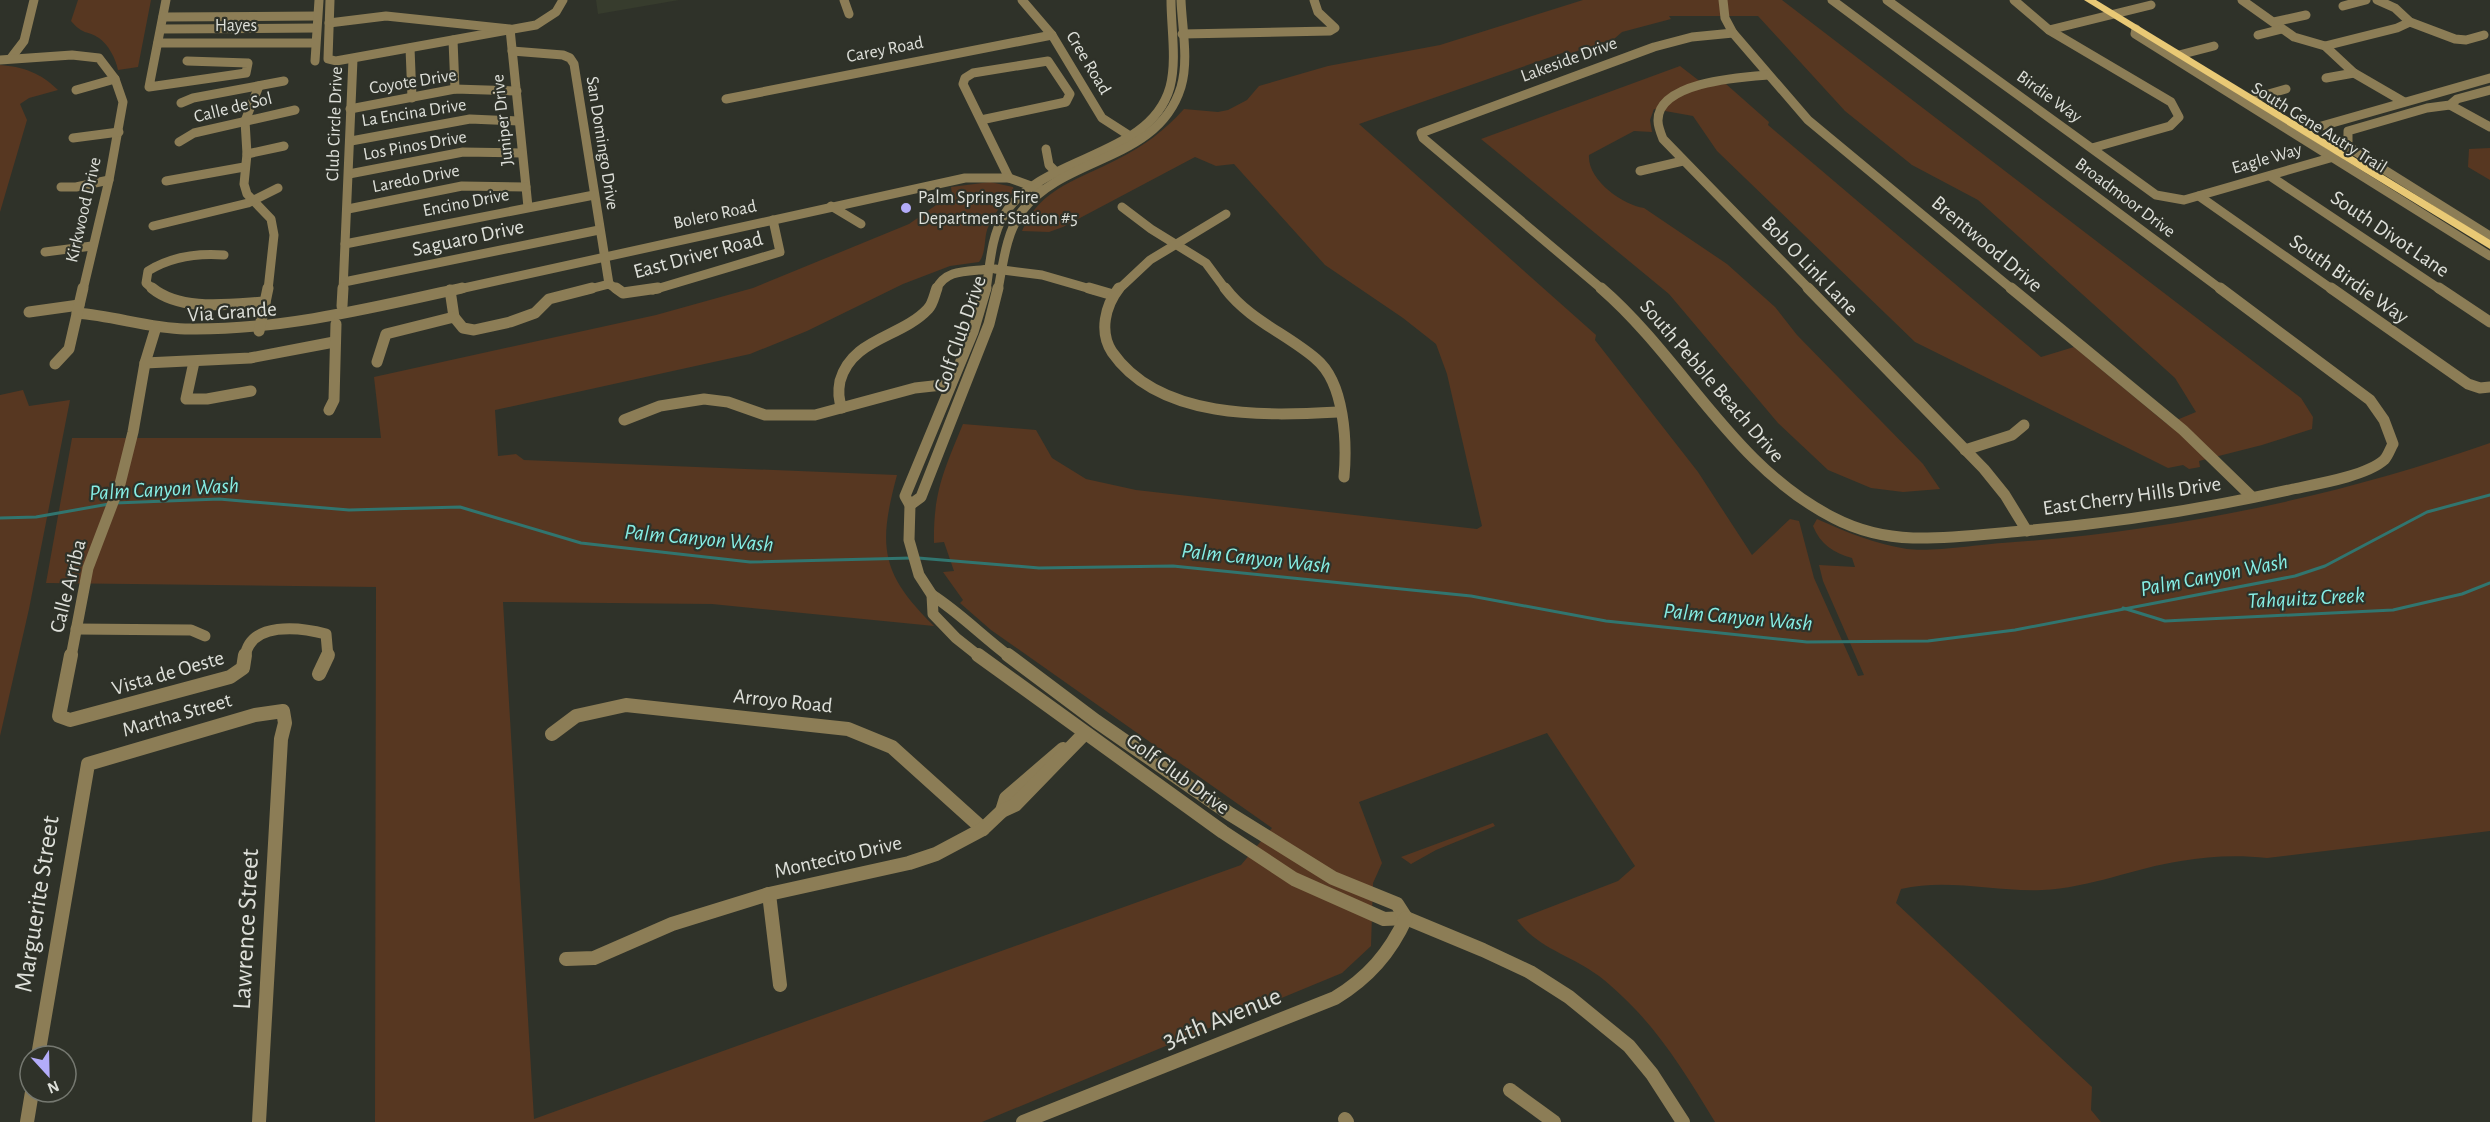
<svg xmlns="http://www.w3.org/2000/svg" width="2490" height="1122" font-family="'Alegreya Sans',sans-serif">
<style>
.built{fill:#373c2d}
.green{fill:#573721}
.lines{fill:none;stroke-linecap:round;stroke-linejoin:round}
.stream{stroke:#31756f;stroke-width:3}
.minor-far2{stroke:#8c7d56;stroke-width:9}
.minor-far1{stroke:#8c7d56;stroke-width:11}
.minor{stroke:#8c7d56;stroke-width:14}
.major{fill:#e9c975;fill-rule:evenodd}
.poi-dot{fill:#b3acf9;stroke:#2f3229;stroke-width:2}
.labels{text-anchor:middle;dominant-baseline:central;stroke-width:4.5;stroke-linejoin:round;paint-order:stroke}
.far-street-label{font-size:18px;fill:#dee0da;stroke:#2f3229}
.far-poi-label{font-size:18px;fill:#dee0da;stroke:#2f3229;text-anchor:start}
.street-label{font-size:21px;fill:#dee0da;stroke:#2f3229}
.water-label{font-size:22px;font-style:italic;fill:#86eee5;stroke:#2f3229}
.near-street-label{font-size:26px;fill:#dee0da;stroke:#2f3229}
</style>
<rect width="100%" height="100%" fill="#2f3229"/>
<polygon class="built" points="596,0 679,0 598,14"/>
<g class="green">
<path d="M 78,0 L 151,0 L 138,67 L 118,70 C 116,59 108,44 99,38 C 87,30 84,36 71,21 Z"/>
<path d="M 1583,0 L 1782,0 L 2301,398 L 2313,417 L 2312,429 L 2262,445 L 2199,461 L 2200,467 L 2189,469 L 2183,465 L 2168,468 L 1915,342 L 1717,151 L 1693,116 L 1654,109 L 1650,120 L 1652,132 L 1634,131 L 1589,155 C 1587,180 1623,205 1644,208 L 1727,264 L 1775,307 L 1797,335 L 1923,464 L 1940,489 L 1903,492 L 1871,488 L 1828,470 L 1778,423 L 1669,294 L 1481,139 L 1680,66 L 1706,86 L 1726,84 L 1769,122 L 1768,125 L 2041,357 L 2074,347 L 2167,424 L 2196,412 L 2175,378 L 1978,200 L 1912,165 L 1845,111 L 1758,16 L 1669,16 L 1671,19 L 1622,32 L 1614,39 L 1571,53 L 1568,51 L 1359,124 L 1596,335 L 1595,340 L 1698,472 L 1752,555 L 1790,519 L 1799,521 L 1814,578 L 1858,676 L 1864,675 L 1823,581 L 1819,565 L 1855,567 L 1852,558 C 1834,553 1820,544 1813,526 L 1817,519 C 1846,532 1875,544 1907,549 C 1932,552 1976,545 2002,543 C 2168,532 2333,498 2490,443 L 2490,831 L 2267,858 C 2238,855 2210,856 2181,861 C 2134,868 2090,888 2042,890 C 1995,892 1948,878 1901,889 L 1896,903 L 2092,1087 L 2091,1110 L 2101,1122 L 1715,1122 C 1680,1065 1653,1019 1599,976 C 1571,955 1539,949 1517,920 L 1618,881 L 1635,866 L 1547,733 L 1359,802 L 1382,863 L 1373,883 L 1371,946 L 1342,973 L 982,1122 L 375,1122 L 376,587 L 46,583 L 72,438 L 381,438 L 374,377 L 656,315 L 753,288 L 909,224 L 952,194 L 951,187 L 990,182 L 1013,187 L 1014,191 C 1003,203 993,214 987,230 C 984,240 986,253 979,262 L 950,266 L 903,284 L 807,331 L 750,354 L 495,410 L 498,456 L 516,454 L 524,460 L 897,475 C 878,546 880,573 934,626 L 712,604 L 503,602 L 534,1119 L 1241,865 L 1272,828 L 991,630 L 960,603 L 963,600 L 943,572 L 954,571 L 944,542 L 934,543 C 933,493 944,470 963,424 L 1036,430 L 1052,458 L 1086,479 L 1136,490 L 1477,529 L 1482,526 L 1447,374 L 1436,344 L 1403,318 L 1325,265 L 1234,164 L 1216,166 L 1195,157 L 1063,227 L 1049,232 L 1022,231 C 1040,187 1081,179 1118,159 C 1144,146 1164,131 1184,109 L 1218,112 L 1228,110 L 1247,100 L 1259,86 L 1328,66 L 1440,45 Z"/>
<path d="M 0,65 C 24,67 41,73 58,90 L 29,98 L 20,104 L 27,120 L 0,212 Z"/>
<polygon points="2490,148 2490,180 2468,167 2469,149"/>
<polygon points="23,390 29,406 70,400 29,609 0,736 0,395"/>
<polygon points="1493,823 1495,826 1436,850 1411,864 1401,857"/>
</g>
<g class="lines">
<g class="stream">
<polyline points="115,503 219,499 349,510 460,507 581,543 750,562 912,558"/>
<polyline points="0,518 36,517 109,504"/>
<polyline points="918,558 1039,568 1173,566 1471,596 1606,621 1807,642 1928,641 2015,630 2295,576 2325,566 2427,512 2490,495"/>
<polyline points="2123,608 2165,621 2393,610 2462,594 2490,583"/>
</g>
<g class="minor-far2">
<polyline points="166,0 149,87 246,73 248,63 187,61"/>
<polyline points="330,0 328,59 336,61 536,25 556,12 563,0"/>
<polyline points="844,0 849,14"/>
<polyline points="1022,0 1052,35 1102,118 1130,136"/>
<polyline points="1723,0 1725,18 1733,33 1808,120 2013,290"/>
<polyline points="1832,0 2222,290"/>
<polyline points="1887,0 2156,195 2184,200 2344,154"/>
<polyline points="2014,0 2049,30 2171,102 2179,117 2170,126 2092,148"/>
<polyline points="2242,0 2294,37 2325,46 2354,73 2404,102"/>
<polyline points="2377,0 2395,8 2410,22 2455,39 2466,40 2484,35"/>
<polyline points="2343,6 2366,0"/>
<polyline points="163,17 317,16"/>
<polyline points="2274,22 2306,15"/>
<polyline points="329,23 386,16 510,29 528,207"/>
<polyline points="161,29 316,28"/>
<polyline points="2136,29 2135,34 2490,256"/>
<polyline points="2049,30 2151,5"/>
<polyline points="1182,34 1330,31 1335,28 1318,12 1314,0"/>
<polyline points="2258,35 2282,29"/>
<polyline points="453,40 455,89"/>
<polyline points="158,43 314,43"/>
<polyline points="2325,46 2397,28 2410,22"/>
<polyline points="410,48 412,98"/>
<polyline points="512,51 563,55 570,58 574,64 609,284"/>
<polyline points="2179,55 2214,46"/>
<polyline points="11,58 24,41 34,0"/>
<polyline points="0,60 72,55 99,58 115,79 123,102 109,180 83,290"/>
<polyline points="315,61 319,0"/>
<path d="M 1768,75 C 1741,77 1657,82 1658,121 C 1658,126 1661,134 1663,139 L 1810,290"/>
<polyline points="2326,78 2354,73"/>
<polyline points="259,86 245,121 247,154 244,184 247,194 271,219 274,235 268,290"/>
<polyline points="76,90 115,79"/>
<polyline points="2490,90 2457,99 2450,105 2427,108 2348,131 2348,145 2356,152 2490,236"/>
<polyline points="726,99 1052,35"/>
<polyline points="2251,99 2286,89"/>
<polyline points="181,103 193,98 284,81"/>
<polyline points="2450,105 2490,127"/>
<polyline points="350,109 455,89 517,91"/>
<polyline points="981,120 1066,102 1070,94 1048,61 973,73 965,78 963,84 1009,178"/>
<polyline points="2304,131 2490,78"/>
<polyline points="73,138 119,132"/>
<polyline points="351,141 470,119 518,121"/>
<polyline points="179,142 194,133 295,110"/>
<polyline points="1046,149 1049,165 1054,170"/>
<polyline points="247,154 284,146"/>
<polyline points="1640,171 1683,161"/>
<polyline points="349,174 463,152 522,153"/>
<polyline points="2270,176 2441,290"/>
<polyline points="166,181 244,167"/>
<polyline points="61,187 76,187 109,180"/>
<polyline points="2199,196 2333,290"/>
<polyline points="831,206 861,224"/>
<polyline points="1122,207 1151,229 1206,263 1226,290"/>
<polyline points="348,209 462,186 526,187"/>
<polyline points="153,226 248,203 278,188"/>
<polyline points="345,244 594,195"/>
<polyline points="45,252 92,246"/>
<polyline points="995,269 1042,275 1094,290"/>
<polyline points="344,282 599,230"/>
<path d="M 154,290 L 146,283 L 148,271 C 172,256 197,253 224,255"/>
<polyline points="343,290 353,59"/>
<polyline points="455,290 965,178 1009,178 1042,190"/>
<polyline points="586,290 609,284 618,290"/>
<polyline points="653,290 780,252 773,220"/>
<path d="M 936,290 C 945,268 970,272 990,269"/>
<path d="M 986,290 C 990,265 991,237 1004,215 C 1041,154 1150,159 1170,87 C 1177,60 1171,28 1171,0"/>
<path d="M 998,290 C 1003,264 1006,233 1022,211 C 1065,155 1158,162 1181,87 C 1189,60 1182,27 1181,0"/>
<polyline points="1118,290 1150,260 1226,214"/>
<polyline points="1603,290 1423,138 1421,133 1654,47 1692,37 1733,33"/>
</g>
<g class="minor-far1">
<path d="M 152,288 C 181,312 231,304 265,302"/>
<polyline points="616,288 623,293 658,288"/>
<polyline points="1089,288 1113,295"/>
<path d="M 1119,288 C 1105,306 1099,332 1112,352 C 1159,420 1265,416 1338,412"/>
<path d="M 1225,288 C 1249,320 1287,334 1316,359 C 1345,383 1347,443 1344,477"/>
<path d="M 1601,288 C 1684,360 1733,467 1834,518 C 1857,530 1886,537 1913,538 C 1950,539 1986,534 2022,531 C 2114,523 2204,509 2293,489 C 2317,484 2366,476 2384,460 C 2388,456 2390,449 2393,444 L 2384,420 L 2370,400 L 2220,288"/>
<polyline points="1808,288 1984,469 2005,495 2027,531"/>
<polyline points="2011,288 2183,430 2252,497"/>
<polyline points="2331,288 2468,384 2480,388 2490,387"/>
<polyline points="2439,288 2490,322"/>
<polyline points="450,290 454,317"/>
<polyline points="342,306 343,288"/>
<polyline points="29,312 79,305"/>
<path d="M 77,313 C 114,316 149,328 185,329 C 278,331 372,308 462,288"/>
<polyline points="259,331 268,288"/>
<polyline points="194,362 186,399 207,399 251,391"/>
<polyline points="377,362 386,334 454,317 463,328 474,330 510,322 535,313 549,299 592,288"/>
<polyline points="145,363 250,358 334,342"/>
<polyline points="55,364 69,349 83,288"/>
<path d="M 842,408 C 838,399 838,391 840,381 C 852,338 901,338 928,309 C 933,304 934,296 937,288"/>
<polyline points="329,410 334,400 336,324"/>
<polyline points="624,420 660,406 704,399 728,402 765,415 815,415 915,388 951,384"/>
<polyline points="1965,450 2012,435 2024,425"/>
<polyline points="910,505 921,497 989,324 998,288"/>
<path d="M 932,595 C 960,613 983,637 1010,657"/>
<polyline points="76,629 191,630 205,636"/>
<polyline points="71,657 88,568 120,484 133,432 145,363 156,327"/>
<path d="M 245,657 C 250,621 300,627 326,634 L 328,657"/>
<polyline points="980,657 956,638 933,614 932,595 919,575 909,540 910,505 905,496 973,332 986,288"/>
</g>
<g class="minor">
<polyline points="71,655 59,716 70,720 230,677 243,668 245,655"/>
<polyline points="978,655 1223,832 1294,879 1384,919 1406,918 1483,950 1530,972 1569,997 1629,1046 1652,1074 1683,1122"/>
<polyline points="1008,655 1096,721 1230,814 1333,878 1397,904 1406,918"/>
<polyline points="319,674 328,655"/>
<polyline points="552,734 576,716 626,705 848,729 892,747 983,829"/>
<polyline points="1002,811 1006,798 1063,749"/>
<polyline points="769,894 780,985"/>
<polyline points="566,959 594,958 672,924 769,894 909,863 936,854 983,829 1002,811 1015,805 1085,733"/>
<polyline points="38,1056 88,764 255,715 283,711 285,723 281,739 259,1122"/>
<polyline points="1510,1090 1554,1122"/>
<polyline points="1345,1119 1347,1122"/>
<polyline points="27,1122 32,1092"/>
<path d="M 1023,1122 L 1335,998 C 1368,978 1390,953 1406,918"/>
</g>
<polygon class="major" points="2084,0 2096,0 2490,240 2490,249"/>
</g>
<circle class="poi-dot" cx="906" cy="208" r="6"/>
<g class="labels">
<g class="far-street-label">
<text x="236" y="26">Hayes</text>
<text transform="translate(885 50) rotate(-11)">Carey Road</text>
<text transform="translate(1569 60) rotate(-20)">Lakeside Drive</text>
<text transform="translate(1088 63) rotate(59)">Cree Road</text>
<text transform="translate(413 82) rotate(-9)">Coyote Drive</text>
<text transform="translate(2049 97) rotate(36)">Birdie Way</text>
<text transform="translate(233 108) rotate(-14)">Calle de Sol</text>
<text transform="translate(414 113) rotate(-9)">La Encina Drive</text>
<text transform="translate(503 120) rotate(-96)">Juniper Drive</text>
<text transform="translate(335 124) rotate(-88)">Club Circle Drive</text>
<text transform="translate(2319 128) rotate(32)">South Gene Autry Trail</text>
<text transform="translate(602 143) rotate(81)">San Domingo Drive</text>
<text transform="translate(415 146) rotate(-10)">Los Pinos Drive</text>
<text transform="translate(2267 159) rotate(-16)">Eagle Way</text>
<text transform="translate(416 179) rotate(-11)">Laredo Drive</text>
<text transform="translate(2125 198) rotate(37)">Broadmoor Drive</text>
<text transform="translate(466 203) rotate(-11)">Encino Drive</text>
<text transform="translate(84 210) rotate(-77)">Kirkwood Drive</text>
<text transform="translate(715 215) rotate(-12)">Bolero Road</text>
</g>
<g class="far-poi-label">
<text x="918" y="198">Palm Springs Fire<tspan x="918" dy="21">Department Station #5</tspan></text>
</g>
<g class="street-label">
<text transform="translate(2390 234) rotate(34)">South Divot Lane</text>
<text transform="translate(468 238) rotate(-12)">Saguaro Drive</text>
<text transform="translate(1987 244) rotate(40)">Brentwood Drive</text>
<text transform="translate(698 255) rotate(-15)">East Driver Road</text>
<text transform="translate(1810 266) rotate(46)">Bob O Link Lane</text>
<text transform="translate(2349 279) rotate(35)">South Birdie Way</text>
<text transform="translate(232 312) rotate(-4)">Via Grande</text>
<text transform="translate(960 334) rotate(-71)">Golf Club Drive</text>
<text transform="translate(1712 381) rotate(49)">South Pebble Beach Drive</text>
<text transform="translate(2132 496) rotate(-8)">East Cherry Hills Drive</text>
<text transform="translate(68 586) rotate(-76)">Calle Arriba</text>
<text transform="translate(168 673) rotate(-16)">Vista de Oeste</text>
<text transform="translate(783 701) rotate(6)">Arroyo Road</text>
<text transform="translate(177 715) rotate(-16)">Martha Street</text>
<text transform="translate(1178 774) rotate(36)">Golf Club Drive</text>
<text transform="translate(838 857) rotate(-13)">Montecito Drive</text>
</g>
<g class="water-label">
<text transform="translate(164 489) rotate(-3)">Palm Canyon Wash</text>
<text transform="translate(699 538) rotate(5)">Palm Canyon Wash</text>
<text transform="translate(1256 558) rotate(6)">Palm Canyon Wash</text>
<text transform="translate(2214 575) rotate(-11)">Palm Canyon Wash</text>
<text transform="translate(2306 598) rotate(-3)">Tahquitz Creek</text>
<text transform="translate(1738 617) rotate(5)">Palm Canyon Wash</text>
</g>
<g class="near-street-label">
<text transform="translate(37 904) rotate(-81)">Marguerite Street</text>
<text transform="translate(246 929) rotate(-87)">Lawrence Street</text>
<text transform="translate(1222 1018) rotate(-22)">34th Avenue</text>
</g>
</g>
<g transform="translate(48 1074) rotate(158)"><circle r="28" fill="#2f3229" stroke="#757870" stroke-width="1.5"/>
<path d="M0-4.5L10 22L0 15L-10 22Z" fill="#b3acf9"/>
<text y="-9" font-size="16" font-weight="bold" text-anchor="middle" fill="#dee0da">N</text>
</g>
</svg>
